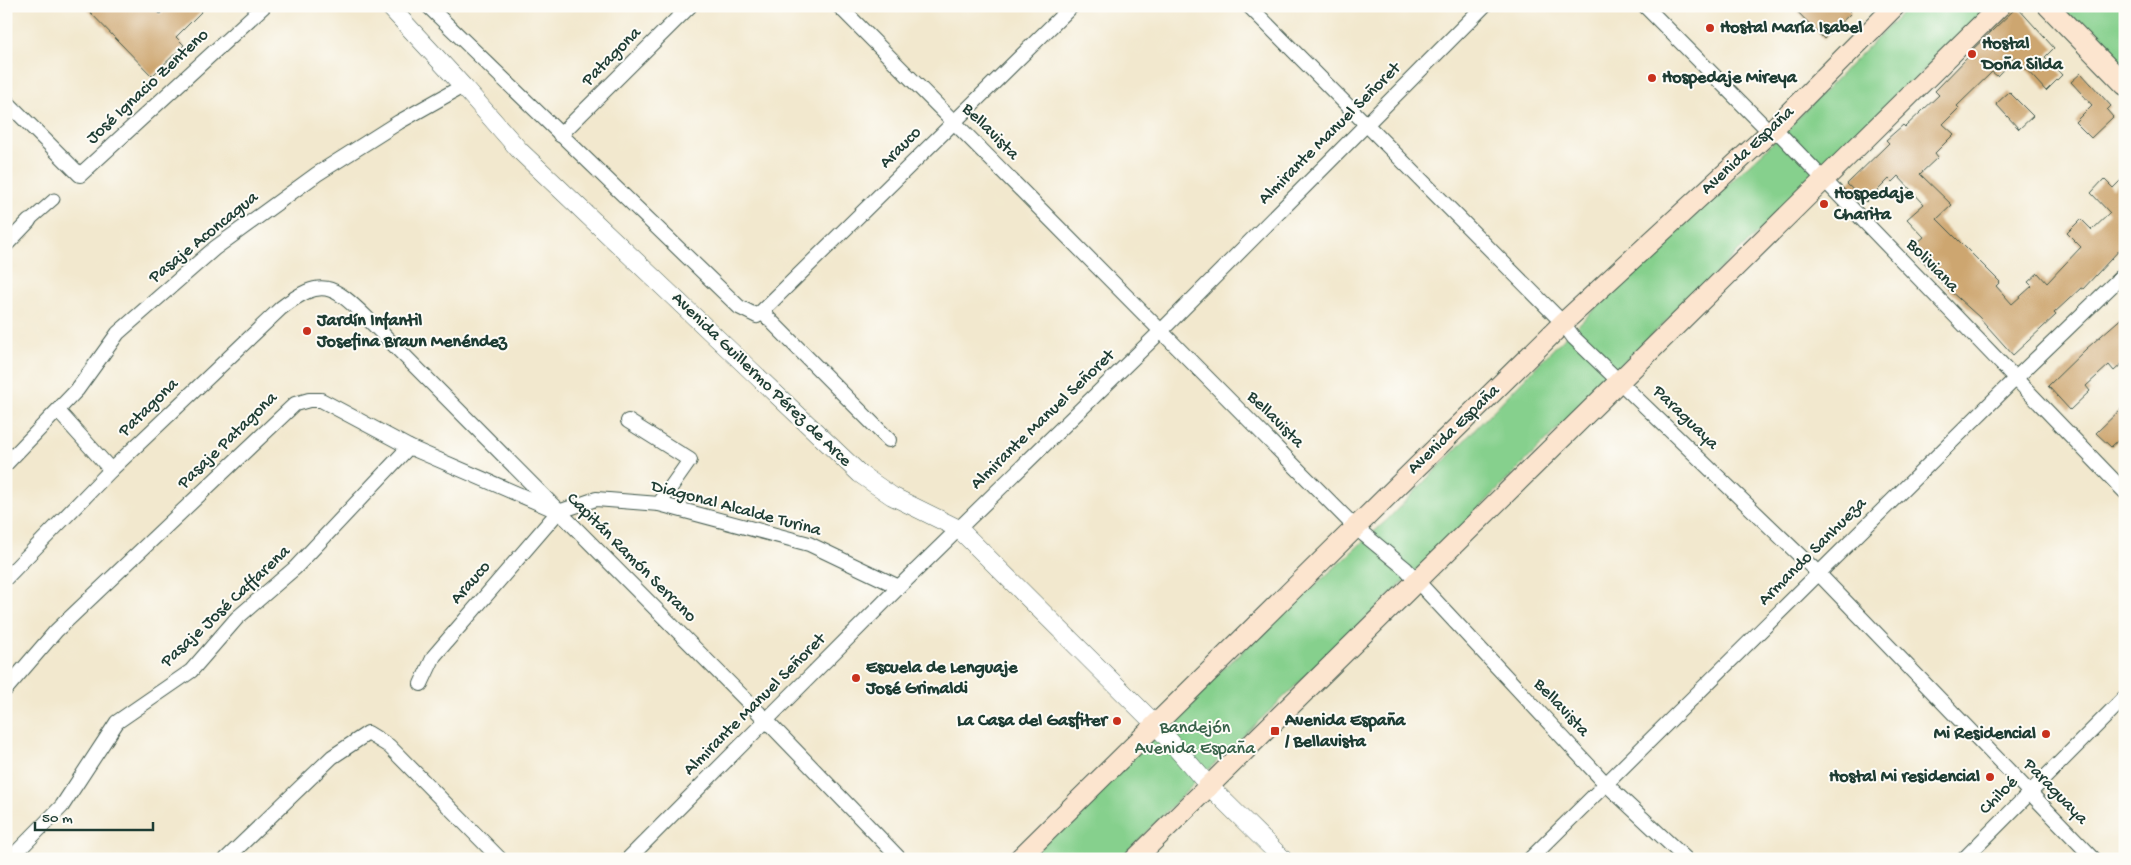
<svg xmlns="http://www.w3.org/2000/svg" width="2131" height="865" font-family="'Gochi Hand',sans-serif">
<style>
.green{fill:#86d08d;stroke:#528660}
.building{fill:#cda670}
.lines{fill:none;stroke-linecap:round;stroke-linejoin:round}
.pedestrian-casing{stroke:#3f574b;stroke-width:13}
.minor-casing{stroke:#3f574b;stroke-width:16}
.tertiary-casing{stroke:#3f574b;stroke-width:19}
.secondary-casing{stroke:#3f574b;stroke-width:22}
.pedestrian{stroke:#fff;stroke-width:11}
.minor{stroke:#fff;stroke-width:14}
.tertiary{stroke:#fff;stroke-width:18}
.secondary{stroke:#fce5cf;stroke-width:20}
.poi-dot{fill:#c8321e;stroke:#fdfcf7;stroke-width:2}
.labels{text-anchor:middle;dominant-baseline:central;stroke-width:4;stroke-linejoin:round;paint-order:stroke}
.poi-label{font-size:18px;font-weight:bold;fill:#1f3d34;stroke:#fdfcf7;text-anchor:start}
.street-label{font-size:18px;fill:#1f3d34;stroke:#fdfcf7}
.park-label{font-size:18px;fill:#39624a;stroke:#fdfcf7}
</style>
<rect width="100%" height="100%" fill="#fdfcf7"/>
<filter id="ink" filterUnits="userSpaceOnUse"><feTurbulence type="fractalNoise" baseFrequency=".02" numOctaves="2"/><feDisplacementMap in="SourceGraphic" scale="10" xChannelSelector="R" yChannelSelector="G"/><feConvolveMatrix kernelMatrix="1 2 1 2 8 2 1 2 1" color-interpolation-filters="sRGB"/></filter>
<filter id="wash" filterUnits="userSpaceOnUse"><feTurbulence type="fractalNoise" baseFrequency=".0096" numOctaves="4" result="noise"/><feDisplacementMap in="SourceGraphic" scale="20" xChannelSelector="R" yChannelSelector="G"/><feGaussianBlur stdDeviation="1.12" result="paint"/><feColorMatrix in="noise" values="0 0 0 0 0 0 0 0 0 0 0 0 0 0 0 0 0 1.4 0 .05"/><feComposite in="paint" operator="in"/></filter>
<g filter="url(#wash)">
<rect width="100%" height="100%" fill="#f2e8ce"/>
<g class="green">
<polygon points="1909,6 1989,6 1817,176 1612,373 1465,523 1209,769 1119,859 1027,859 1159,727 1387,520 1562,340 1781,135"/>
<polygon points="2059,6 2125,6 2125,72"/>
</g>
<g id="blocks">
<g class="building">
<polygon points="84,6 152,6 160,14 168,6 207,6 176,37 184,45 152,76"/>
<polygon points="1792,6 1845,6 1851,13 1824,39"/>
<polygon points="2017,7 2054,48 2045,57 2062,75 2046,91 2015,57 1997,76 1992,72 1957,106 1959,108 1943,124 1954,134 1935,153 1938,157 1920,174 1952,205 1937,219 2000,282 1996,286 2012,304 2032,286 2028,282 2038,273 2047,283 2081,247 2067,233 2081,219 2092,230 2110,213 2091,193 2104,179 2113,188 2125,176 2125,244 2083,289 2081,288 2054,313 2056,315 2013,355 1979,317 1949,290 1911,248 1924,237 1907,219 1924,204 1898,176 1892,182 1889,179 1866,202 1847,184 1889,143 1886,140 1903,125 1905,127 1939,95 1935,91 1972,53 1970,52"/>
<polygon points="2081,73 2111,106 2107,110 2113,117 2091,138 2075,122 2092,105 2071,82"/>
<polygon points="2009,92 2033,116 2019,129 1996,104"/>
<polygon points="2125,315 2125,361 2114,371 2109,365 2086,386 2090,391 2070,410 2048,386 2086,349"/>
<polygon points="2125,405 2125,434 2111,447 2096,433"/>
</g>
</g>
</g>
<g filter="url(#ink)">
<use href="#blocks" fill-opacity="0" stroke="#3f574b" stroke-width="1"/>
<g class="lines">
<defs>
<polyline id="pedestrian" points="29,221 54,199"/>
<g id="minor">
<polyline points="428,6 739,307 757,316 1072,6"/>
<polyline points="839,6 1355,527 1406,569 1606,784 1686,859"/>
<polyline points="1249,6 1563,323 1574,338 1818,573 2094,859"/>
<polyline points="1645,6 1770,132 1781,135 2125,492"/>
<polyline points="6,101 80,175 264,6"/>
<polyline points="560,135 690,6"/>
<polyline points="6,245 29,221"/>
<polyline points="762,312 889,440"/>
<polyline points="58,411 111,470"/>
<polyline points="628,421 690,460 659,504"/>
<polyline points="6,464 77,390 118,333 215,248 317,174 399,122 463,86"/>
<polyline points="558,512 596,499 659,504 809,544 899,587"/>
<path d="M 6,578 L 111,470 L 281,308 C 322,277 332,284 367,318 L 766,720 L 900,859"/>
<polyline points="421,684 434,656 558,512"/>
<polyline points="6,689 56,631 295,404 309,400 321,400 409,447 550,508"/>
<polyline points="10,859 62,806 117,722 191,671 237,618 295,568 409,447"/>
<polyline points="226,859 332,757 368,733 389,746 500,859"/>
<polyline points="628,859 899,587 1161,331 1484,6"/>
<polyline points="1530,859 2015,379 2125,273"/>
<polyline points="1964,859 2125,697"/>
</g>
<polyline id="tertiary" points="389,6 463,86 520,151 860,474 892,496 959,529 1156,725 1209,786 1283,859"/>
<g id="secondary">
<polyline points="2048,6 2125,85"/>
<polyline points="1019,859 1563,323 1770,132 1895,6"/>
<polyline points="1135,859 2000,6"/>
</g>
</defs>
<use href="#pedestrian" class="pedestrian-casing"/>
<use href="#minor" class="minor-casing"/>
<use href="#tertiary" class="tertiary-casing"/>
<use href="#secondary" class="secondary-casing"/>
<use href="#pedestrian" class="pedestrian"/>
<use href="#minor" class="minor"/>
<use href="#tertiary" class="tertiary"/>
<use href="#secondary" class="secondary"/>
</g>
</g>
<g class="poi-dot">
<circle cx="1710" cy="28" r="5"/>
<circle cx="1972" cy="54" r="5"/>
<circle cx="1652" cy="78" r="5"/>
<circle cx="1824" cy="204" r="5"/>
<circle cx="307" cy="331" r="5"/>
<circle cx="856" cy="678" r="5"/>
<circle cx="1117" cy="721" r="5"/>
<rect x="1270" y="726" width="10" height="10" rx="2.5"/>
<circle cx="2046" cy="734" r="5"/>
<circle cx="1990" cy="777" r="5"/>
</g>
<g class="labels">
<g class="poi-label">
<text x="1720" y="28">Hostal María Isabel</text>
<text x="1982" y="44">Hostal<tspan x="1982" dy="21">Doña Silda</tspan></text>
<text x="1662" y="78">Hospedaje Mireya</text>
<text x="1834" y="194">Hospedaje<tspan x="1834" dy="21">Charita</tspan></text>
<text x="317" y="321">Jardín Infantil<tspan x="317" dy="21">Josefina Braun Menéndez</tspan></text>
<text x="866" y="668">Escuela de Lenguaje<tspan x="866" dy="21">José Grimaldi</tspan></text>
<text x="1107" y="721" text-anchor="end">La Casa del Gasfiter</text>
<text x="1285" y="721">Avenida España<tspan x="1285" dy="21">/ Bellavista</tspan></text>
<text x="2036" y="734" text-anchor="end">Mi Residencial</text>
<text x="1980" y="777" text-anchor="end">Hostal Mi residencial</text>
</g>
<g class="street-label">
<text transform="translate(612 57) rotate(-45)">Patagona</text>
<text transform="translate(148 87) rotate(-43)">José Ignacio Zenteno</text>
<text transform="translate(990 132) rotate(45)">Bellavista</text>
<text transform="translate(1330 134) rotate(-45)">Almirante Manuel Señoret</text>
<text transform="translate(901 148) rotate(-45)">Arauco</text>
<text transform="translate(1748 151) rotate(-43)">Avenida España</text>
<text transform="translate(204 238) rotate(-39)">Pasaje Aconcagua</text>
<text transform="translate(1932 266) rotate(46)">Boliviana</text>
<text transform="translate(761 380) rotate(44)">Avenida Guillermo Pérez de Arce</text>
<text transform="translate(149 408) rotate(-44)">Patagona</text>
<text transform="translate(1685 418) rotate(44)">Paraguaya</text>
<text transform="translate(1043 420) rotate(-44)">Almirante Manuel Señoret</text>
<text transform="translate(1275 420) rotate(45)">Bellavista</text>
<text transform="translate(1454 430) rotate(-44)">Avenida España</text>
<text transform="translate(228 441) rotate(-44)">Pasaje Patagona</text>
<text transform="translate(736 509) rotate(15)">Diagonal Alcalde Turina</text>
<text transform="translate(1813 552) rotate(-45)">Armando Sanhueza</text>
<text transform="translate(631 558) rotate(45)">Capitán Ramón Serrano</text>
<text transform="translate(471 583) rotate(-49)">Arauco</text>
<text transform="translate(226 607) rotate(-43)">Pasaje José Caffarena</text>
<text transform="translate(755 705) rotate(-45)">Almirante Manuel Señoret</text>
<text transform="translate(1561 708) rotate(47)">Bellavista</text>
<text transform="translate(2055 792) rotate(46)">Paraguaya</text>
<text transform="translate(1999 796) rotate(-45)">Chiloé</text>
</g>
<g class="park-label">
<text x="1195" y="728">Bandejón<tspan x="1195" dy="21">Avenida España</tspan></text>
</g>
</g>
<rect width="2131" height="865" fill="none" stroke="#fdfcf7" stroke-width="25"/>
<path d="M35 822v8h118v-8" fill="none" stroke="#1f3d34" stroke-width="2.5"/>
<text x="42" y="822" font-size="15" fill="#1f3d34" stroke="#fdfcf7" stroke-width="4" paint-order="stroke">50 m</text>
</svg>
